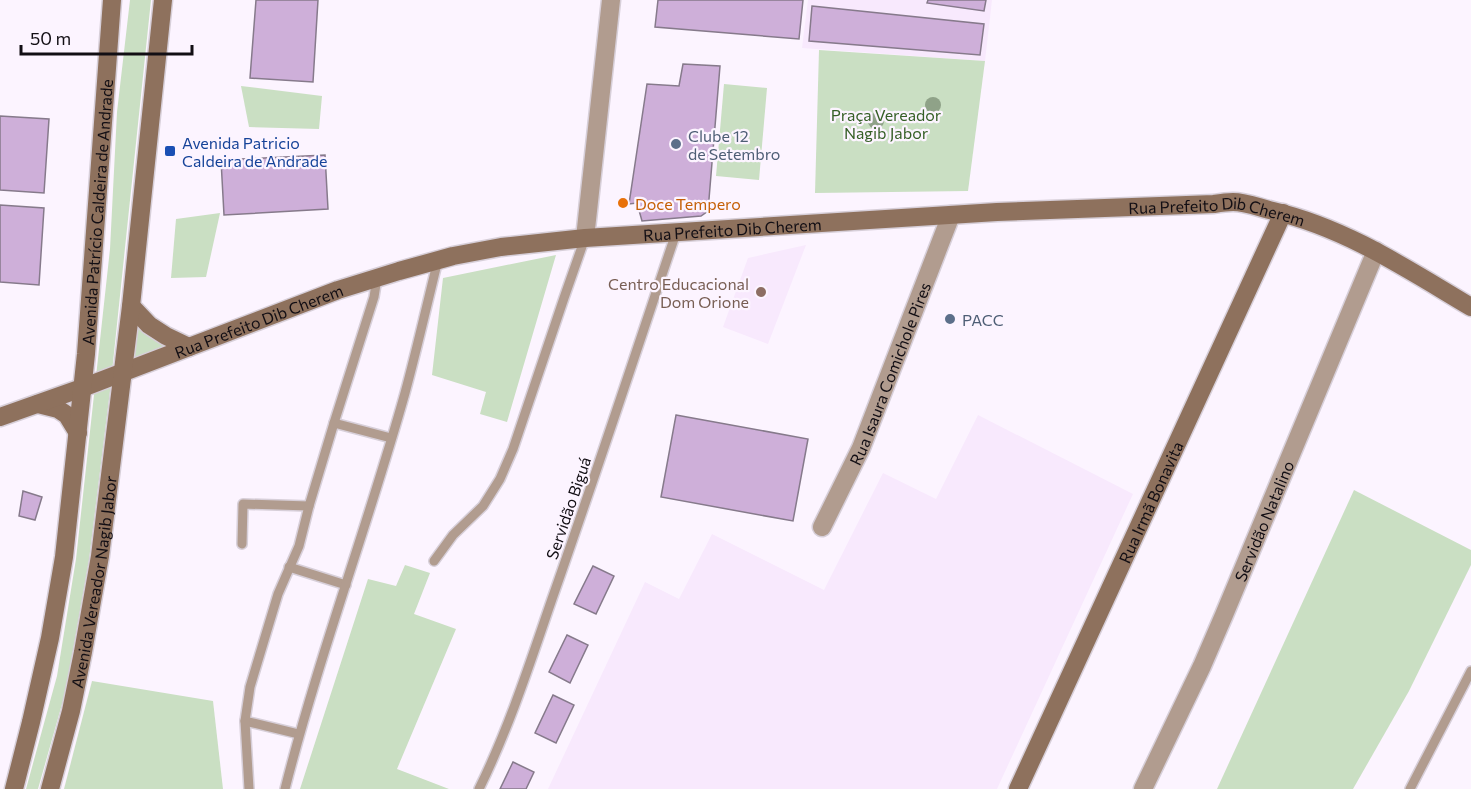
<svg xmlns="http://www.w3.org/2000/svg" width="1471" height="789" font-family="Commissioner,sans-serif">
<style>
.built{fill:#f8e9fd}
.green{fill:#cadfc3}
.building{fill:#ceafd9;stroke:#867a8b;stroke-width:1.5}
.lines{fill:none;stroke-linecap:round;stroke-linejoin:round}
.lane-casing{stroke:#d7cfd9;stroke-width:12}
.street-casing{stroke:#d7cfd9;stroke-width:21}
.secondary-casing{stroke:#d7cfd9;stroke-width:21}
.lane{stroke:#b19c8f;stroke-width:9}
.street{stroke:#b19c8f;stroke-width:18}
.secondary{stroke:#8e715d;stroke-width:18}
.tree{fill:#8fa288}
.service-dot{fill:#5c6f8a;stroke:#fcf4ff;stroke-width:2}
.transit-dot{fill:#1a4fb4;stroke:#fcf4ff;stroke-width:2}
.food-dot{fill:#e8710a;stroke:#fcf4ff;stroke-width:2}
.education-dot{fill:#8d6e63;stroke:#fcf4ff;stroke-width:2}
.labels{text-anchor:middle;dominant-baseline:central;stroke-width:4.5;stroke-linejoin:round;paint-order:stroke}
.park-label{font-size:16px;fill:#355f26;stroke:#fcf4ff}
.service-label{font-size:16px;fill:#4e5e75;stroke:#fcf4ff;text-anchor:start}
.transit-label{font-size:16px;fill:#164399;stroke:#fcf4ff;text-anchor:start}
.food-label{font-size:16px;fill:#c56008;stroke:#fcf4ff;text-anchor:start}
.street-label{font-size:16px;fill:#120e14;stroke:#fcf4ff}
.education-label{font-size:16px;fill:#785e54;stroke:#fcf4ff;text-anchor:end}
</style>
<rect width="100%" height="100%" fill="#fcf4ff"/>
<g class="built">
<polygon points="808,0 992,0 985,61 802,48"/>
<polygon points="806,245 768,344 723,327 748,258"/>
<polygon points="978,415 1133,494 997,789 548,789 645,582 679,599 712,534 824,590 883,473 936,499"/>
</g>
<g class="green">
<polygon points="130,0 151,0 110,391 89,560 66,690 38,789 26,789 57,676 76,559 110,249 117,112"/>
<polygon points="819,50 985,61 968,191 815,193"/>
<polygon points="724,84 767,88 759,180 716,176"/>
<polygon points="241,86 322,96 319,129 249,127"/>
<polygon points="220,213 206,277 171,278 176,219"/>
<polygon points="556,255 507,422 480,414 486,392 432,375 443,278"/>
<polygon points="134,322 166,346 131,361"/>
<polygon points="1354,490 1471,550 1471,565 1409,691 1353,789 1217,789"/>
<polygon points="405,565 430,573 414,614 456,629 397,769 449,789 300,789 368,579 396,586"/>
<polygon points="92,681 213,701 223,789 64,789"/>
</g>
<g class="building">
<polygon points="256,0 318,0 313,82 250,78"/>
<polygon points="658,0 803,0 799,39 655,27"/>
<polygon points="928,0 986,0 984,11 927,3"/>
<polygon points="812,6 984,24 980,55 809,41"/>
<polygon points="683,64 720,66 708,211 701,216 642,221 637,203 629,204 647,84 679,86"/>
<polygon points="0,116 49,119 44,193 0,190"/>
<polygon points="325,155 328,209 224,215 221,160"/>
<polygon points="0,205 44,208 39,285 0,282"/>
<polygon points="676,415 808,439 793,521 661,497"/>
<polygon points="23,491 42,497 35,520 19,516"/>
<polygon points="593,566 614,576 596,614 574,604"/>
<polygon points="567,635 588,645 570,683 549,672"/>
<polygon points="553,695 574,705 556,743 535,733"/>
<polygon points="513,762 534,772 526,789 500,789"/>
</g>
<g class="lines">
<defs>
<g id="lane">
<polyline points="334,423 391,438"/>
<polyline points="242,544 243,504 309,506"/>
<polyline points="434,561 453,535 483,506 500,479 513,449 564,298 585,238"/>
<polyline points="289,567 346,585"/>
<polyline points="245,721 299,734"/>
<polyline points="249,789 245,721 250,687 278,594 299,546 309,506 334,423 374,297 377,278"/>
<path d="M 285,789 C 319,655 368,525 405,393 C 417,349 427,304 438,260"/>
<path d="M 479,789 C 509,728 530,663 552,599 C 595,477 635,355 676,233"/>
<polyline points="1410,789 1471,671"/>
</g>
<g id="street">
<polyline points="585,238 611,0"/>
<path id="s1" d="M 822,527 L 861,448 L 951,215"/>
<path id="s2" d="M 1143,789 L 1202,666 L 1224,615 L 1376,251"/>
</g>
<g id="secondary">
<polyline points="131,306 149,325 166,336 189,347"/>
<polyline points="38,404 58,409 67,415 78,433"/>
<path id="s3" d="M 0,417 L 82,388 L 338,290 L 399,271 L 453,256 L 501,247 L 585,238 L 997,212 L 1214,204 C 1220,203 1227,202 1233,202 C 1246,202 1260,208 1273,211 C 1346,228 1407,269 1471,307"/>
<path id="s4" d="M 14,789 L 31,722 L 50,638 L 64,557 L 86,354 L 112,0"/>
<path id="s5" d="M 50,789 L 71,711 L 83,652 L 100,556 L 131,306 L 163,0"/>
<path id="s6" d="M 1018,789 L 1283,213"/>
</g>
</defs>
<use href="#lane" class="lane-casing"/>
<use href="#street" class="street-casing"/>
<use href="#secondary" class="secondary-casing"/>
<use href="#lane" class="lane"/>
<use href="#street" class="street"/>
<use href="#secondary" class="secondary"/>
</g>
<g class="tree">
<circle cx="933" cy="105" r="8"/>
<circle cx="876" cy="121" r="8"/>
</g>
<g class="service-dot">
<circle cx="676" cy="144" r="6"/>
<circle cx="950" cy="319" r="6"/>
</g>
<rect class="transit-dot" x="164" y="145" width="12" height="12" rx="3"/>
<circle class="food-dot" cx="623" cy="203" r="6"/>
<circle class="education-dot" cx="761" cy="292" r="6"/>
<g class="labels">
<g class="park-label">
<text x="886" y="114">Praça Vereador<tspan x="886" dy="18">Nagib Jabor</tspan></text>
</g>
<g class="service-label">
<text x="688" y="135">Clube 12<tspan x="688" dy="18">de Setembro</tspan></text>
<text x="962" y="319">PACC</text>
</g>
<g class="transit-label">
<text x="182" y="142">Avenida Patricio<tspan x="182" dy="18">Caldeira de Andrade</tspan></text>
</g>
<g class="food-label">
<text x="635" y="203">Doce Tempero</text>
</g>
<g class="street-label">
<text stroke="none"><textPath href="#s4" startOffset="584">Avenida Patrício Caldeira de Andrade</textPath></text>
<text stroke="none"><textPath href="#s3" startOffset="1248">Rua Prefeito Dib Cherem</textPath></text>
<text stroke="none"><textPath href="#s3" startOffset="762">Rua Prefeito Dib Cherem</textPath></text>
<text stroke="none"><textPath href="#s3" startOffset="276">Rua Prefeito Dib Cherem</textPath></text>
<text stroke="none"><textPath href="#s1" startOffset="168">Rua Isaura Comichole Pires</textPath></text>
<text stroke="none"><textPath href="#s6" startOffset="316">Rua Irmã Bonavita</textPath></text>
<text transform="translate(568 508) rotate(-71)">Servidão Biguá</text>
<text stroke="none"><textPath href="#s2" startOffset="294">Servidão Natalino</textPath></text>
<text stroke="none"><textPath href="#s5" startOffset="212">Avenida Vereador Nagib Jabor</textPath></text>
</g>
<g class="education-label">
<text x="749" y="283">Centro Educacional<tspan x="749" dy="18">Dom Orione</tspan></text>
</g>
</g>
<path d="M21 45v9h171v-9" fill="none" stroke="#120e14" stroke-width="3"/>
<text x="30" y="45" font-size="18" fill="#120e14" stroke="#fcf4ff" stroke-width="4.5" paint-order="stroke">50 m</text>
</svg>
